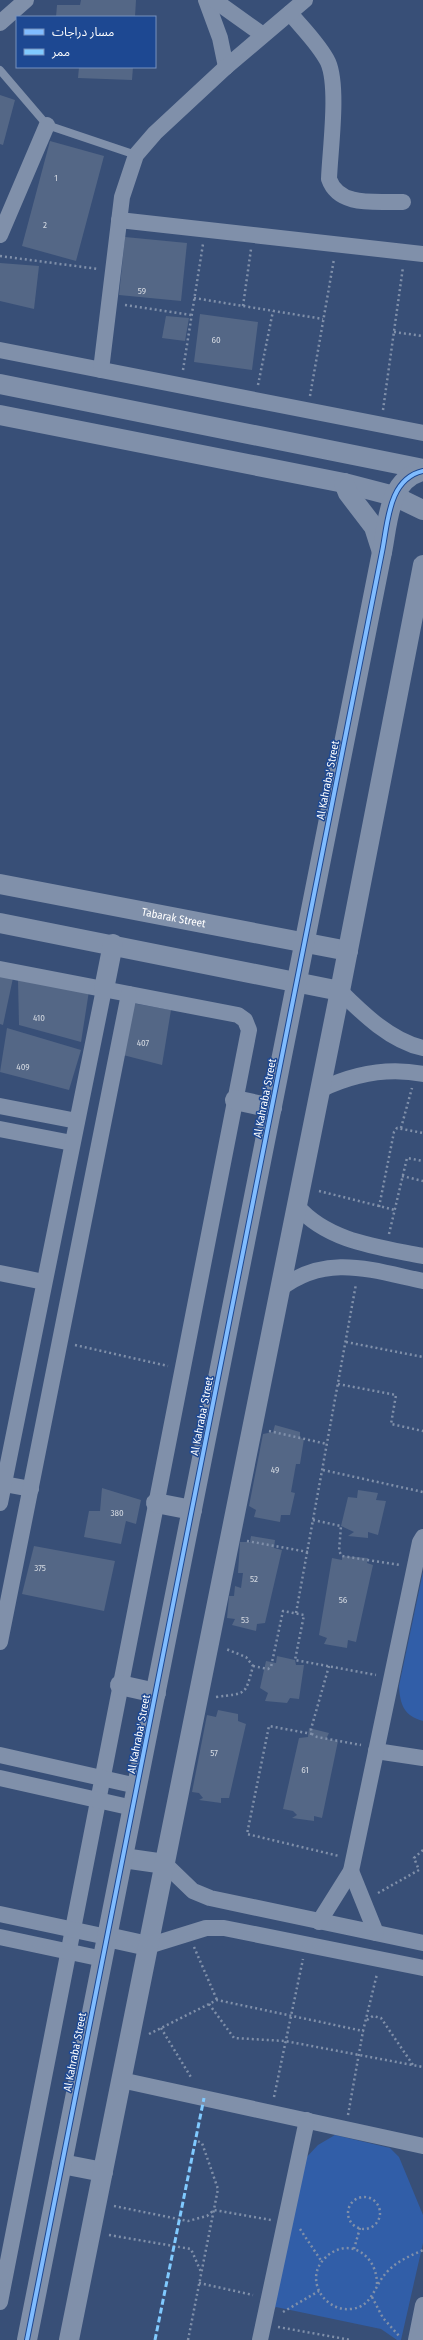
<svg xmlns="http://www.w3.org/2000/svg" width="423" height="2340" font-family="'Fira Sans Condensed','Noto Sans Arabic',sans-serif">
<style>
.green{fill:#315ea8}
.building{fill:#546786}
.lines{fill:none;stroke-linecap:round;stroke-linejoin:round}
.path{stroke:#8090aa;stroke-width:2.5;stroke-dasharray:2 3;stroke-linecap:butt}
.service{stroke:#8090aa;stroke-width:8}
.minor{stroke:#8090aa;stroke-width:16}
.tertiary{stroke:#8090aa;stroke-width:20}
.quiet{stroke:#80caff;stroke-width:3;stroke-dasharray:6 3;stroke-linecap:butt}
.cycleway-casing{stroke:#1d4892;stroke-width:6}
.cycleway{stroke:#80bcff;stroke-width:4}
.labels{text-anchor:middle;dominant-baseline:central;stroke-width:3;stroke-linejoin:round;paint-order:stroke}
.number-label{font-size:9px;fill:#d4d9e1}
.street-label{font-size:11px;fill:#fff;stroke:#1d4892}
</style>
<rect width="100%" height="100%" fill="#384f77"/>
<g class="green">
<path d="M 423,1572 L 423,1721 C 404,1716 400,1705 399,1686 Z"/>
<polygon points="335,2135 390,2148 399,2157 423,2215 423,2243 401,2340 397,2340 381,2329 276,2307 265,2319 304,2160 318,2145"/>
</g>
<g class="building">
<polygon points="81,0 136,0 135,17 56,17 57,5 80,5"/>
<polygon points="79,67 133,67 132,80 78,78"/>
<polygon points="0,95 15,100 3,145 0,144"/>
<polygon points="50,141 104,156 76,261 22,246"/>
<polygon points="125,237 187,243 181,301 119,295"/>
<polygon points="0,263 39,266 34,309 0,301"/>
<polygon points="200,314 258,322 252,370 194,362"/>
<polygon points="166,316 189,318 185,341 162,338"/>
<polygon points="0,974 13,978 3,1025 0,1024"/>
<polygon points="18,980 89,991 81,1042 19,1025"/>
<polygon points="132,1003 171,1010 162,1065 123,1055"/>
<polygon points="7,1028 81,1050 69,1090 0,1072"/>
<polygon points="275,1425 300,1432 300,1438 304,1439 300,1464 296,1464 291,1492 295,1493 290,1515 281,1515 280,1522 254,1517 256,1510 249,1506 263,1434 273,1432"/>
<polygon points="102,1488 141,1500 136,1524 126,1521 121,1544 84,1537 89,1511 100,1511"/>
<polygon points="358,1490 378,1493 376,1500 386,1501 378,1535 368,1532 368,1538 348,1536 354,1532 341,1526 348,1497 357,1498"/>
<polygon points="251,1536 275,1540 274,1548 282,1550 265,1623 257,1624 256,1631 232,1625 235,1619 227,1618 229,1596 234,1596 235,1586 241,1588 243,1573 238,1573 240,1542 250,1542"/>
<polygon points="34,1546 115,1561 104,1611 22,1594"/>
<polygon points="342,1556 368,1558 367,1563 373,1565 356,1642 348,1640 347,1648 324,1644 327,1638 319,1635 332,1558 342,1560"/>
<polygon points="277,1656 295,1660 296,1665 304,1665 299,1699 290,1698 287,1703 265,1701 268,1693 260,1688 266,1661 276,1663"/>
<polygon points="218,1710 238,1714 238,1721 246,1724 229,1798 221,1798 221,1803 199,1800 203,1798 199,1793 192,1792 207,1715 216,1717"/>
<polygon points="309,1728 329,1733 326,1739 338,1741 322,1818 314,1816 314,1821 292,1818 297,1815 293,1811 283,1809 299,1738 308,1737"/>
</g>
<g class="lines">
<g class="path">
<polyline points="0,256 98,269"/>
<polyline points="194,298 323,319"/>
<polyline points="125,305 191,315"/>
<polyline points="243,306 251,249"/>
<polyline points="394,332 423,336"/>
<polyline points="183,370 203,244"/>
<polyline points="258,385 273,311"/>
<polyline points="310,396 334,259"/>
<polyline points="383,410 403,267"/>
<polyline points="401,1128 412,1088"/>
<polyline points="402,1176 423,1181"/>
<polyline points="319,1191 395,1210"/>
<polyline points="379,1207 394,1132 397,1128 423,1133"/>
<polyline points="389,1234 407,1158 423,1161"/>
<polyline points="346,1342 423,1357"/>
<polyline points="75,1345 168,1366"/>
<polyline points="338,1384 396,1395 391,1424 423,1431"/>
<polyline points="269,1431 327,1444"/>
<polyline points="323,1470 423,1492"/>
<polyline points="313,1520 341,1526 339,1551 342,1556 400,1565"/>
<polyline points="247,1541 308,1552"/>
<polyline points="296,1613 356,1284"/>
<polyline points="253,1666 268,1669 271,1667 283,1611 304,1615 295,1660 376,1675"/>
<polyline points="329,1666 311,1729 312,1734 317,1737 361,1745"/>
<path d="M 216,1697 C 247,1693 245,1696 253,1666 L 246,1657 L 226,1649"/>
<polyline points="312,1734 269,1726 247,1834 339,1856"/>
<polyline points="378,1893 419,1870 414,1858 423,1850"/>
<polyline points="194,1947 217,2000"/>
<polyline points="209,2004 234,2038 285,2041 423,2067"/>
<polyline points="367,2020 373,2016 381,2018 413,2065"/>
<polyline points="161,2028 192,2079"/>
<polyline points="149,2034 217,2000 363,2031 377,1974"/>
<polyline points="274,2097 303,1959"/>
<polyline points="348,2115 363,2031"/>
<circle cx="364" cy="2213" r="16"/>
<polyline points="114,2206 188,2221 207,2216 214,2210 271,2220"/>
<polyline points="300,2229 322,2262"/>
<polyline points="109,2235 191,2249 201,2272"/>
<polyline points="354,2249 360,2228"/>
<polyline points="199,2283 253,2295"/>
<path d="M 377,2284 C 377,2254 347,2235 324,2259 C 304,2280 325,2312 351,2309 C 373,2307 374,2285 387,2272 C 397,2261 410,2256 423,2250"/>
<polyline points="372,2297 383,2318 400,2337"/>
<polyline points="283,2312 319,2291"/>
<polyline points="278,2327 351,2340"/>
<polyline points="188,2340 218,2189 202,2143 195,2140"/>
</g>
<polyline class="service" points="0,70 47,125 136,155"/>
<g class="minor">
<polyline points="206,0 220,38 226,67"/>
<polyline points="214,0 263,35"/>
<path d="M 290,13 C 302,28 319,44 328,62 C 339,87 330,150 329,179 C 339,208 377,201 403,202"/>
<polyline points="0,23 26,0"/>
<polyline points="119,220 423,254"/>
<polyline points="0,235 47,125"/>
<polyline points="0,350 423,433"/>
<polyline points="101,370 122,197 136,155 155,133 226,67 305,0"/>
<polyline points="0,969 238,1015 245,1020 249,1030 0,2302"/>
<path d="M 340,991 C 363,1014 391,1041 423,1048"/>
<path d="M 320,1090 C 353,1074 387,1067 423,1074"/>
<polyline points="0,1106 77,1121"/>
<polyline points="0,1129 72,1143"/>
<path d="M 297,1206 C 328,1242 379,1247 423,1256"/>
<polyline points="0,1273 44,1282"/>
<path d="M 280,1289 C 326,1253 371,1270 423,1281"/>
<polyline points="4,1484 31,1489"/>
<polyline points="0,1503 104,989"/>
<polyline points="0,1642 129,994"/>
<polyline points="376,1751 423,1758"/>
<polyline points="0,1755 137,1786"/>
<polyline points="0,1778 133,1808"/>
<polyline points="165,1864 193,1891 210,1898 423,1943"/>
<polyline points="351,1871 376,1933"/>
<polyline points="0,1914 107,1937"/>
<polyline points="319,1922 351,1871 420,1542 423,1537"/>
<polyline points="0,1937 103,1959"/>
<polyline points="148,1946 206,1928 224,1928 423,1968"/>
<polyline points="121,2080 423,2146"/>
<polyline points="260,2340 307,2120"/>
<polyline points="416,2340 423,2305"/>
</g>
<g class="tertiary">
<polyline points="0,384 423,469"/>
<polyline points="0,415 344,483 394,496 423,510"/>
<polyline points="344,483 348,493 374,527 382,552"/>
<path id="s1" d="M 0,884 L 348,951"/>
<polyline points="0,923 340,991"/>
<polyline points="104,989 113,944"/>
<polyline points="235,1100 272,1108"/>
<polyline points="156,1503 192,1510"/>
<polyline points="120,1685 156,1693"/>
<polyline points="123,1858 165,1864"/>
<polyline points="107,1937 148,1946"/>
<polyline points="62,2164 103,2172"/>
<path d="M 27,2340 L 382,552 C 388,523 388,479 423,471"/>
<polyline points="69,2340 340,991 423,565"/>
</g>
<polyline class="quiet" points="155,2340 204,2098"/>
<defs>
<path id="cycleway" d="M 27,2340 L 382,552 C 388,523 388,479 423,471"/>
</defs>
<use href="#cycleway" class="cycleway-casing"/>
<use href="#cycleway" class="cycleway"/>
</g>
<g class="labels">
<g class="number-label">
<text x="56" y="178">1</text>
<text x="45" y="225">2</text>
<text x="142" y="291">59</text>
<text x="216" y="340">60</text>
<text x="39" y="1018">410</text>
<text x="143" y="1043">407</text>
<text x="23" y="1067">409</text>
<text x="275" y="1470">49</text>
<text x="117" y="1513">380</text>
<text x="40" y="1568">375</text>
<text x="254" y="1579">52</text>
<text x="343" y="1600">56</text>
<text x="245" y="1620">53</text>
<text x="214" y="1753">57</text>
<text x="305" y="1770">61</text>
</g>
<g class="street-label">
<text transform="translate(328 780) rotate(-79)">Al Kahraba' Street</text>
<text stroke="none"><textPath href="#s1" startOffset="177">Tabarak Street</textPath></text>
<text transform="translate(265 1098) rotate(-79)">Al Kahraba' Street</text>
<text transform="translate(202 1416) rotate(-79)">Al Kahraba' Street</text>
<text transform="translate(139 1734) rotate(-79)">Al Kahraba' Street</text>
<text transform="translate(75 2052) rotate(-79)">Al Kahraba' Street</text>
</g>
</g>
<rect x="16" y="16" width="140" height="52" fill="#1d4892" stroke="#7791be"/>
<rect x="24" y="29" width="20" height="6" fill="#80bcff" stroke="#7791be"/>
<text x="52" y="36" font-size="12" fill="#ffffff">مسار دراجات</text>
<rect x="24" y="49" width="20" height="6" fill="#80caff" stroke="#7791be"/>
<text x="52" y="56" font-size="12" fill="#ffffff">ممر</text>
</svg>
